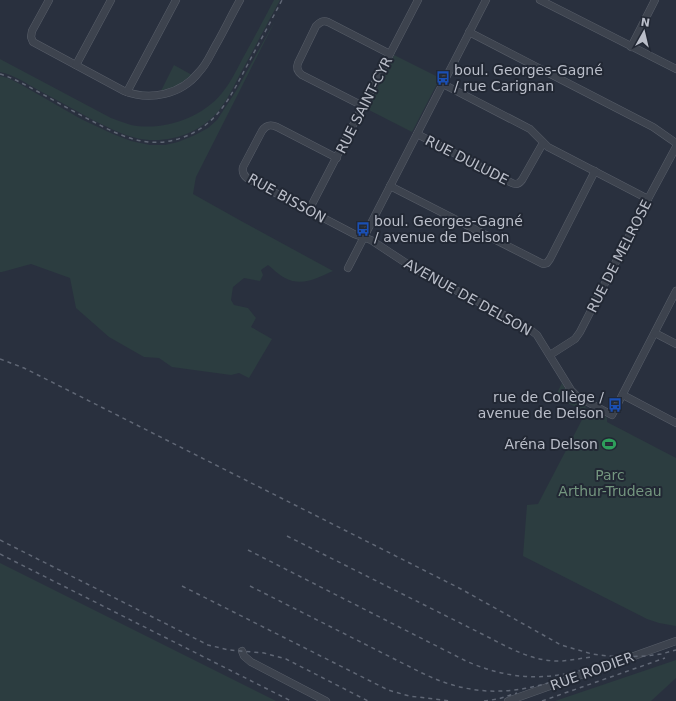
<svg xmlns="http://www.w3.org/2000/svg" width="676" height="701" font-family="'DejaVu Sans',sans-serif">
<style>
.green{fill:#2c3d40}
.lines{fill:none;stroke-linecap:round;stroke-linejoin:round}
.minor-casing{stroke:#585e69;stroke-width:8}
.minor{stroke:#3d434e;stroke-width:7}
.rail{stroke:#606775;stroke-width:1.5;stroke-dasharray:4 4;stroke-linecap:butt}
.labels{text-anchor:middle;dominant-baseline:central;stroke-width:4;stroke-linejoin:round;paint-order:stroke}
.poi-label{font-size:14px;fill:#babec9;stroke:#222834;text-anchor:start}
.street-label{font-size:14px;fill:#babec9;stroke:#222834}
.park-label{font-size:14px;fill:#74967f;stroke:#222834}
</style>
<rect width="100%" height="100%" fill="#29303e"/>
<g class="green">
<path d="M 274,0 L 280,0 C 268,22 256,45 244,67 C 236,81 230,96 220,109 C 201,134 166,145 136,138 C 120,134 103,125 89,118 C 72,108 55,99 38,90 C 26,83 14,75 0,72 L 0,59 L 111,118 C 117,120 124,123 131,125 C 163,131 201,119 222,93 C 231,82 237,69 244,56 C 254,38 264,19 274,0 Z"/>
<path d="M 276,19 L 196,177 L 195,182 L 193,194 L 243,222 L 333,271 C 317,278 302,287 285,278 C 279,275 273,269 268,265 L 261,270 L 263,275 L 260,281 L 244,278 L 233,287 L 231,300 L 234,305 L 248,308 L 256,318 L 251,327 L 272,339 L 249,378 L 239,373 L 231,375 L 172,367 L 159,358 L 144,357 L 109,337 L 76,308 L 70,278 L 31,264 L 2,272 L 0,272 L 0,76 L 8,78 L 20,84 L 81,119 L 113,134 L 131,141 L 150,145 L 165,145 L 178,142 L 195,135 L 208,128 L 217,120 L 236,91 Z"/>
<polygon points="394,55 440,78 412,132 367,109"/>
<polygon points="174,65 192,75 174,88 161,91"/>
<polygon points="562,383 568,394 571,397 585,405 586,408 590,411 589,413 599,419 601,415 604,415 607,418 607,422 676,458 676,626 659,623 647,619 523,556 527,505 538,504 586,412 555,397"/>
<polygon points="0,563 276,701 0,701"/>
<polygon points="676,660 676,678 651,701 555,701"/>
</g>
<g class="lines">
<defs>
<g id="minor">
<path d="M 49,0 L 32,31 L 31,37 L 33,42 L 124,91 C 150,101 181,95 199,72 C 207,64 211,53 217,43 C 225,29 232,14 240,0"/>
<polyline points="540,0 676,69"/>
<polyline points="469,32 653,127 676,143"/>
<polyline points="631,47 655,0"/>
<polyline points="76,65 111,0"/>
<polyline points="443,84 530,129 548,147 648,199"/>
<polyline points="127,92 176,0"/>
<path d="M 363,106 L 302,75 C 298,72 296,68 298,63 L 316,26 C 320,22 323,20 328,22 L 390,54"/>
<path d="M 417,134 L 512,183 C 516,185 519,184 522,180 L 543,143"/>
<path d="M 337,158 L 277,127 C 270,124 266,125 262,131 L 243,167 C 242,172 243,175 247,178 L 354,234 L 371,240 L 415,269 L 527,327 L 537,335 L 540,340 L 571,390 L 578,397 L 612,415 L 676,291"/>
<polyline points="390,186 543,264 547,263 550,259 595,171"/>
<polyline points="309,210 418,0"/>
<polyline points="348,268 486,0"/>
<polyline points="655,333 676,344"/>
<polyline points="550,355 575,339 580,332 648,199 676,147"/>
<polyline points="623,395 676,423"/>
<polyline points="242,651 244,656 251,662 326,701"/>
<polyline points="508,701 676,641"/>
</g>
</defs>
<use href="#minor" class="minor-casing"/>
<use href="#minor" class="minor"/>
<g class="rail">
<path d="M 0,74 C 16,79 31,88 46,96 C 62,105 78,114 94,122 C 111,131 129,140 148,142 C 159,143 170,142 181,138 C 219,125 231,95 249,62 C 260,41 271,21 282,0"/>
<polyline points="0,359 24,368 461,589 561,645 592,654 617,657 646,656 661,654 676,650"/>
<path d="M 287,536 L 490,638 C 511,649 533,661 558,661 C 570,661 581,658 593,657"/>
<polyline points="0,540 208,645 229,650 264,653 286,659 368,701"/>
<path d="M 248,550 L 466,661 C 507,679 545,682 588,668"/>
<polyline points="0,554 291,701"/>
<polyline points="182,586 388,690 409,696 451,701"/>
<path d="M 250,586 L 422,673 C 465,694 503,696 548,683"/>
<polyline points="583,670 605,663 618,660"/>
<polyline points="484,701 498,699 517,693"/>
<polyline points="542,701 665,658"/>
</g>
</g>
<defs>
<symbol id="bus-bare" viewBox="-9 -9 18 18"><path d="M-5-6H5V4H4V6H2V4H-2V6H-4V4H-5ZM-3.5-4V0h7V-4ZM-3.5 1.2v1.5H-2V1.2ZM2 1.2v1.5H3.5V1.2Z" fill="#1a4fb4" stroke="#222834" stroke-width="2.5" paint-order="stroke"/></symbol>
<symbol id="stadium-bare" viewBox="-9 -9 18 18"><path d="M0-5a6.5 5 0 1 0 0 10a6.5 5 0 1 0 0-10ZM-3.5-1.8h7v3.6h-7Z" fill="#2e9e5b" stroke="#222834" stroke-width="2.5" paint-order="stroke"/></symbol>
</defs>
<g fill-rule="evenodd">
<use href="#bus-bare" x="433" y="68" width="20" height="20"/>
<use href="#bus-bare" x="353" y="219" width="20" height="20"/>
<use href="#bus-bare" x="605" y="395" width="20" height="20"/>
<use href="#stadium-bare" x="599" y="434" width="20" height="20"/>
</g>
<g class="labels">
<g class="poi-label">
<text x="454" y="70">boul. Georges-Gagné<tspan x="454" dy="16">/ rue Carignan</tspan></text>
<text x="374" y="221">boul. Georges-Gagné<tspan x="374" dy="16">/ avenue de Delson</tspan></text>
<text x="604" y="397" text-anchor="end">rue de Collège /<tspan x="604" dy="16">avenue de Delson</tspan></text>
<text x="598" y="444" text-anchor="end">Aréna Delson</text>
</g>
<g class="street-label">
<text transform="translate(364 105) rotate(-63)">RUE SAINT-CYR</text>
<text transform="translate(467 160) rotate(27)">RUE DULUDE</text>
<text transform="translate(287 198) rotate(29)">RUE BISSON</text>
<text transform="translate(619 256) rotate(-63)">RUE DE MELROSE</text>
<text transform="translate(468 297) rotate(29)">AVENUE DE DELSON</text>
<text transform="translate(592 671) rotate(-20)">RUE RODIER</text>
</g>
<g class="park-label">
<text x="610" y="475">Parc<tspan x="610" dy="16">Arthur-Trudeau</tspan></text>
</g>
</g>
<g transform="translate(644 32) rotate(8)" stroke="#222834" stroke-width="3" paint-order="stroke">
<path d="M0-3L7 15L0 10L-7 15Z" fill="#babec9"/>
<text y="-6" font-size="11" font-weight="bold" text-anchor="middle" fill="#babec9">N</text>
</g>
</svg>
